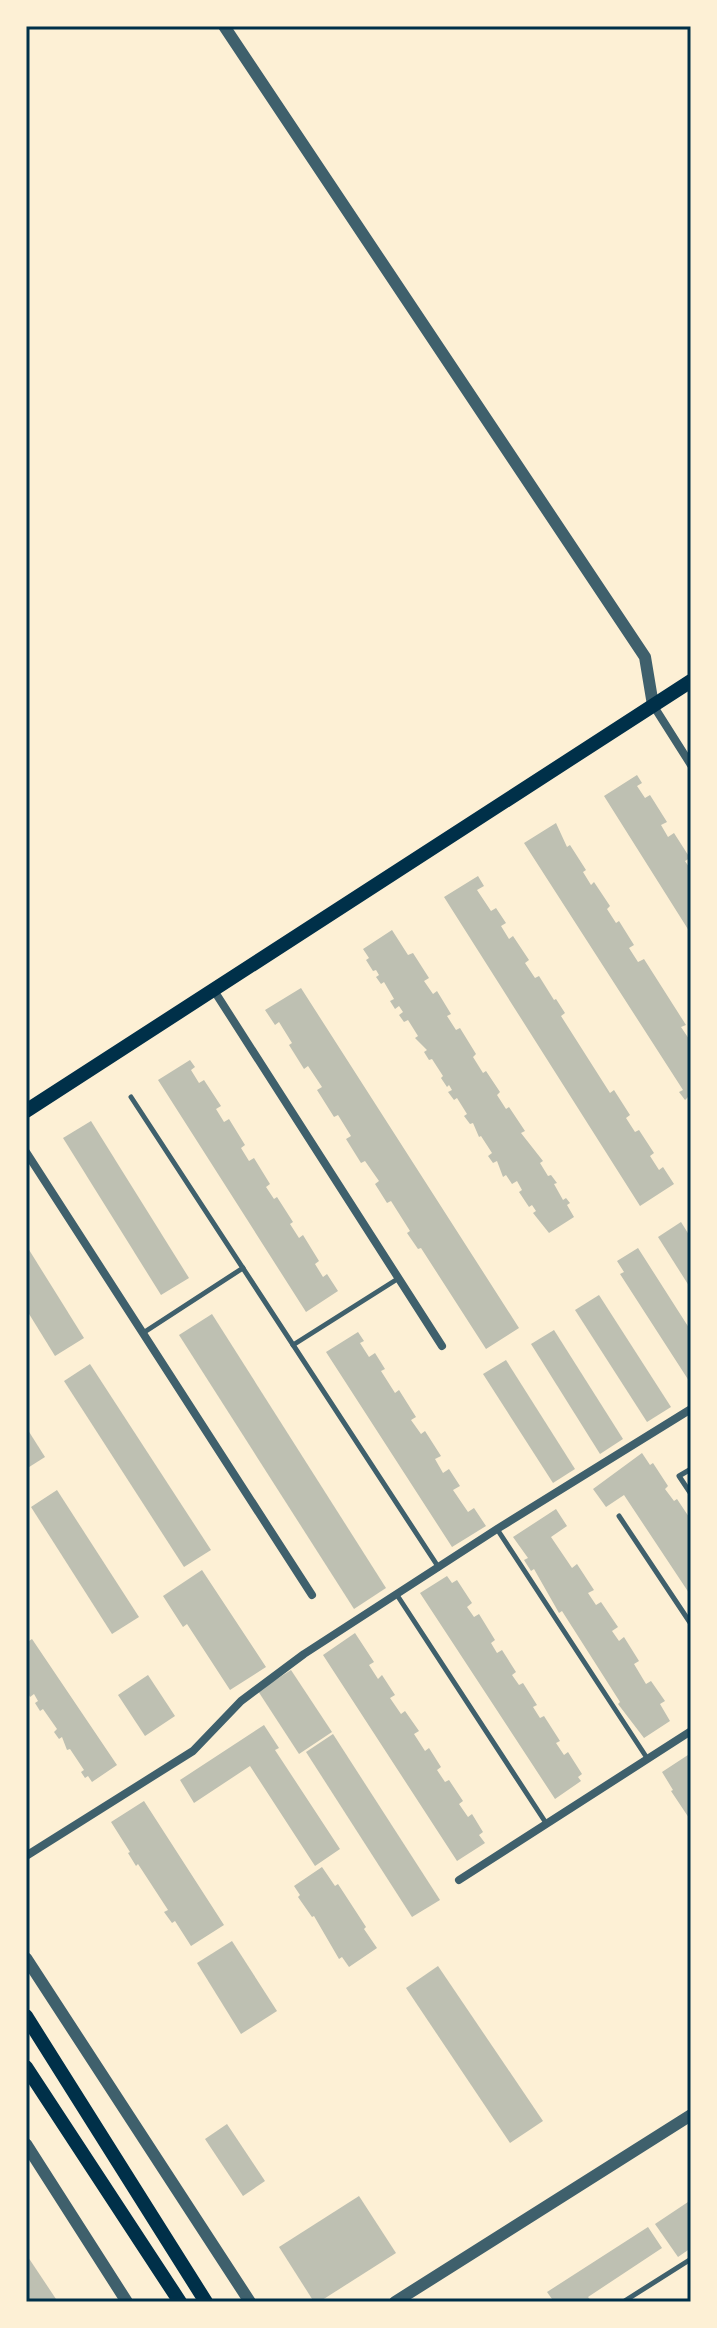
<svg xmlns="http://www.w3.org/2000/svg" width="717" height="2328" font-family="Raleway,sans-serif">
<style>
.building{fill:#bec0b2}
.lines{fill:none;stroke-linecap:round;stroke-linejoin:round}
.service{stroke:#3f606c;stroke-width:5}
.minor{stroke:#3f606c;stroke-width:8}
.tertiary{stroke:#3f606c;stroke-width:12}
.secondary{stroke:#003049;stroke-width:14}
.primary{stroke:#003049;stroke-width:14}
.neatline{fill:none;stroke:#003049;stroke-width:3}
</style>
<rect width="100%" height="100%" fill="#fdf0d5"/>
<g class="building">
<polygon points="637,775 642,783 637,786 645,798 650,795 667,822 661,825 668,837 674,833 690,858 685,861 691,870 691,934 604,796"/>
<polygon points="556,823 567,847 570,845 586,870 583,872 591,885 594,882 610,906 607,909 616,923 619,921 634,945 629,948 638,962 644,959 686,1025 681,1027 691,1042 691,1102 688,1097 685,1100 679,1092 683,1090 524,843"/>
<polygon points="478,876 484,886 477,890 491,911 496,908 506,923 501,926 509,939 513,936 529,960 525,963 535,978 539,976 554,1000 556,999 565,1013 561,1016 610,1093 614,1090 630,1115 626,1118 635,1132 639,1130 654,1153 650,1156 659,1170 663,1167 674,1184 640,1206 444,897"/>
<polygon points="392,930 408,955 413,953 429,978 424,981 433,994 437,991 451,1014 447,1016 456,1030 460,1028 476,1054 473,1057 483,1073 486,1071 500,1092 497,1095 506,1109 509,1107 525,1131 521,1133 543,1161 540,1163 548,1176 551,1175 557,1183 554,1184 563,1200 566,1198 570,1203 567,1205 574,1217 549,1233 533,1213 536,1211 532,1205 529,1207 519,1192 522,1190 517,1181 512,1184 506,1175 503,1177 497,1161 493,1163 488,1156 492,1153 481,1136 479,1137 473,1123 470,1124 464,1116 467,1114 457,1098 454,1100 448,1092 452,1090 449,1085 447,1087 441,1078 443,1076 432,1059 429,1060 424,1052 427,1050 415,1038 418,1036 408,1020 404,1022 399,1015 403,1012 399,1006 395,1009 390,1001 394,999 384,982 381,984 376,977 379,975 376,970 373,971 366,960 369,958 363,949"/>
<polygon points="301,988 519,1328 486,1349 421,1248 418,1249 407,1233 410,1231 391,1201 387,1203 375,1184 379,1181 365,1161 361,1163 346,1139 351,1136 338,1115 334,1117 317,1090 322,1087 308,1066 304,1069 289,1045 292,1043 279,1022 275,1025 265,1010"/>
<polygon points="190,1060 195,1067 191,1070 199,1083 204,1080 221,1106 216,1109 224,1122 229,1119 245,1145 241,1148 249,1161 254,1158 270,1184 266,1187 274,1199 277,1197 293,1222 290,1224 299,1238 303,1235 319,1261 315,1264 323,1277 327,1274 338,1291 306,1312 158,1080"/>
<polygon points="91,1121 189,1278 161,1295 63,1138"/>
<polygon points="681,1222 691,1238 691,1289 658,1237"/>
<polygon points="26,1245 84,1338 55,1356 26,1309"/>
<polygon points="638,1248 691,1331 691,1384 620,1274 624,1272 617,1261"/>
<polygon points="599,1295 671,1407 647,1422 575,1310"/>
<polygon points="212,1314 386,1588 354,1609 179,1335"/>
<polygon points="554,1330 623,1439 600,1454 531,1344"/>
<polygon points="358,1332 364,1341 360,1343 369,1357 375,1353 385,1369 381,1371 395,1393 399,1390 416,1417 411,1420 421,1434 425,1431 441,1456 435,1459 443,1473 449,1469 460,1486 453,1490 468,1512 474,1508 486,1526 452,1547 326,1352"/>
<polygon points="506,1360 575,1469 553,1483 483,1374"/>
<polygon points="90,1364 211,1550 184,1567 64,1381"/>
<polygon points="26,1427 45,1457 26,1469"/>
<polygon points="642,1453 650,1465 653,1463 668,1486 665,1489 674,1501 677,1499 691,1520 691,1596 624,1495 606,1507 593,1489"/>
<polygon points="57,1490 139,1617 112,1634 31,1507"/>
<polygon points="556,1509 567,1526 551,1537 572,1568 577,1564 594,1590 588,1593 596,1605 601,1602 618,1627 612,1631 619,1641 624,1637 639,1661 634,1664 646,1684 651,1681 665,1701 660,1704 670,1721 644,1738 618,1704 620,1702 562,1611 559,1613 534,1569 531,1571 524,1560 528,1558 513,1537"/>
<polygon points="202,1570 266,1667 230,1690 187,1624 183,1627 163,1596"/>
<polygon points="447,1576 452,1583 457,1580 472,1603 467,1607 474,1617 479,1614 495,1640 491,1643 497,1653 502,1650 516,1672 512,1675 519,1685 523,1683 537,1705 533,1707 540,1718 544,1716 560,1741 556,1743 564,1755 568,1752 582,1774 578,1777 581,1781 555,1799 420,1593"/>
<polygon points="355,1633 374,1662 369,1665 378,1679 382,1675 395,1695 390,1698 401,1714 405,1711 419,1731 414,1734 425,1751 429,1748 441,1767 437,1770 445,1782 449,1780 463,1801 459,1804 468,1817 472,1814 483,1832 479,1835 485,1843 457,1861 323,1655"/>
<polygon points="32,1639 117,1765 92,1782 88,1776 85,1778 81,1772 84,1770 70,1749 67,1750 62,1737 59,1739 54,1732 57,1729 43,1709 40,1711 35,1703 38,1701 34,1694 30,1697 26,1690 28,1686 26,1683 26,1643"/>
<polygon points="291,1670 332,1732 299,1754 258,1691"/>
<polygon points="148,1675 175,1716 145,1736 118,1695"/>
<polygon points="264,1725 279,1748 275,1750 340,1849 315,1866 250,1766 194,1803 180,1780"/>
<polygon points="333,1734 440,1900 412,1917 306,1752"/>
<polygon points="691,1753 691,1821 671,1791 673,1790 662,1772"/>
<polygon points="144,1801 224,1925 191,1946 175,1921 172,1923 164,1912 168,1910 138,1864 136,1866 128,1853 130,1852 111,1822"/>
<polygon points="322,1867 335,1886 338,1884 366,1927 364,1929 377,1948 349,1967 342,1957 339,1959 314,1916 312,1917 298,1897 300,1895 294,1886"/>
<polygon points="232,1941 277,2011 241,2034 197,1963"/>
<polygon points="438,1966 543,2121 510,2143 406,1988"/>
<polygon points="227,2124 265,2181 243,2196 205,2139"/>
<polygon points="359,2196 396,2253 319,2302 314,2302 279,2247"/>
<polygon points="691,2200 691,2248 678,2257 655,2224"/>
<polygon points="648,2227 662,2248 588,2297 592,2302 548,2302 552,2299 547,2292"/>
<polygon points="26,2254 58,2302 26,2302"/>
</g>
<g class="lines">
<g class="service">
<polyline points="131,1097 439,1568"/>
<polyline points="143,1333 243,1268"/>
<polyline points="293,1345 399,1278"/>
<polyline points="691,1469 679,1476 691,1494"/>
<polyline points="619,1516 691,1624"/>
<polyline points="497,1529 647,1758"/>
<polyline points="397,1595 546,1823"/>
<polyline points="623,2302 691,2259"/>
</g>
<g class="minor">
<polyline points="653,705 691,765"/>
<polyline points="213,989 442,1346"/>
<polyline points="26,1152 312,1595"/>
<polyline points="26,1856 193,1751 241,1701 304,1654 497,1529 691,1409"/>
<polyline points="459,1880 691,1731"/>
</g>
<g class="tertiary">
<polyline points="224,26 645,657 653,705"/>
<polyline points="26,1958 250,2302"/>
<polyline points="26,2144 127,2302"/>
<polyline points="395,2302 691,2115"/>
</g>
<polyline class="secondary" points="26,1111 691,681"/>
<g class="primary">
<polyline points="26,2016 206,2302"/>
<polyline points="26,2067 180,2302"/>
</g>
</g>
<rect width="717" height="2328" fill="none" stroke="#fdf0d5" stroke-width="56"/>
<rect x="28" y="28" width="661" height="2272" class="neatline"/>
</svg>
